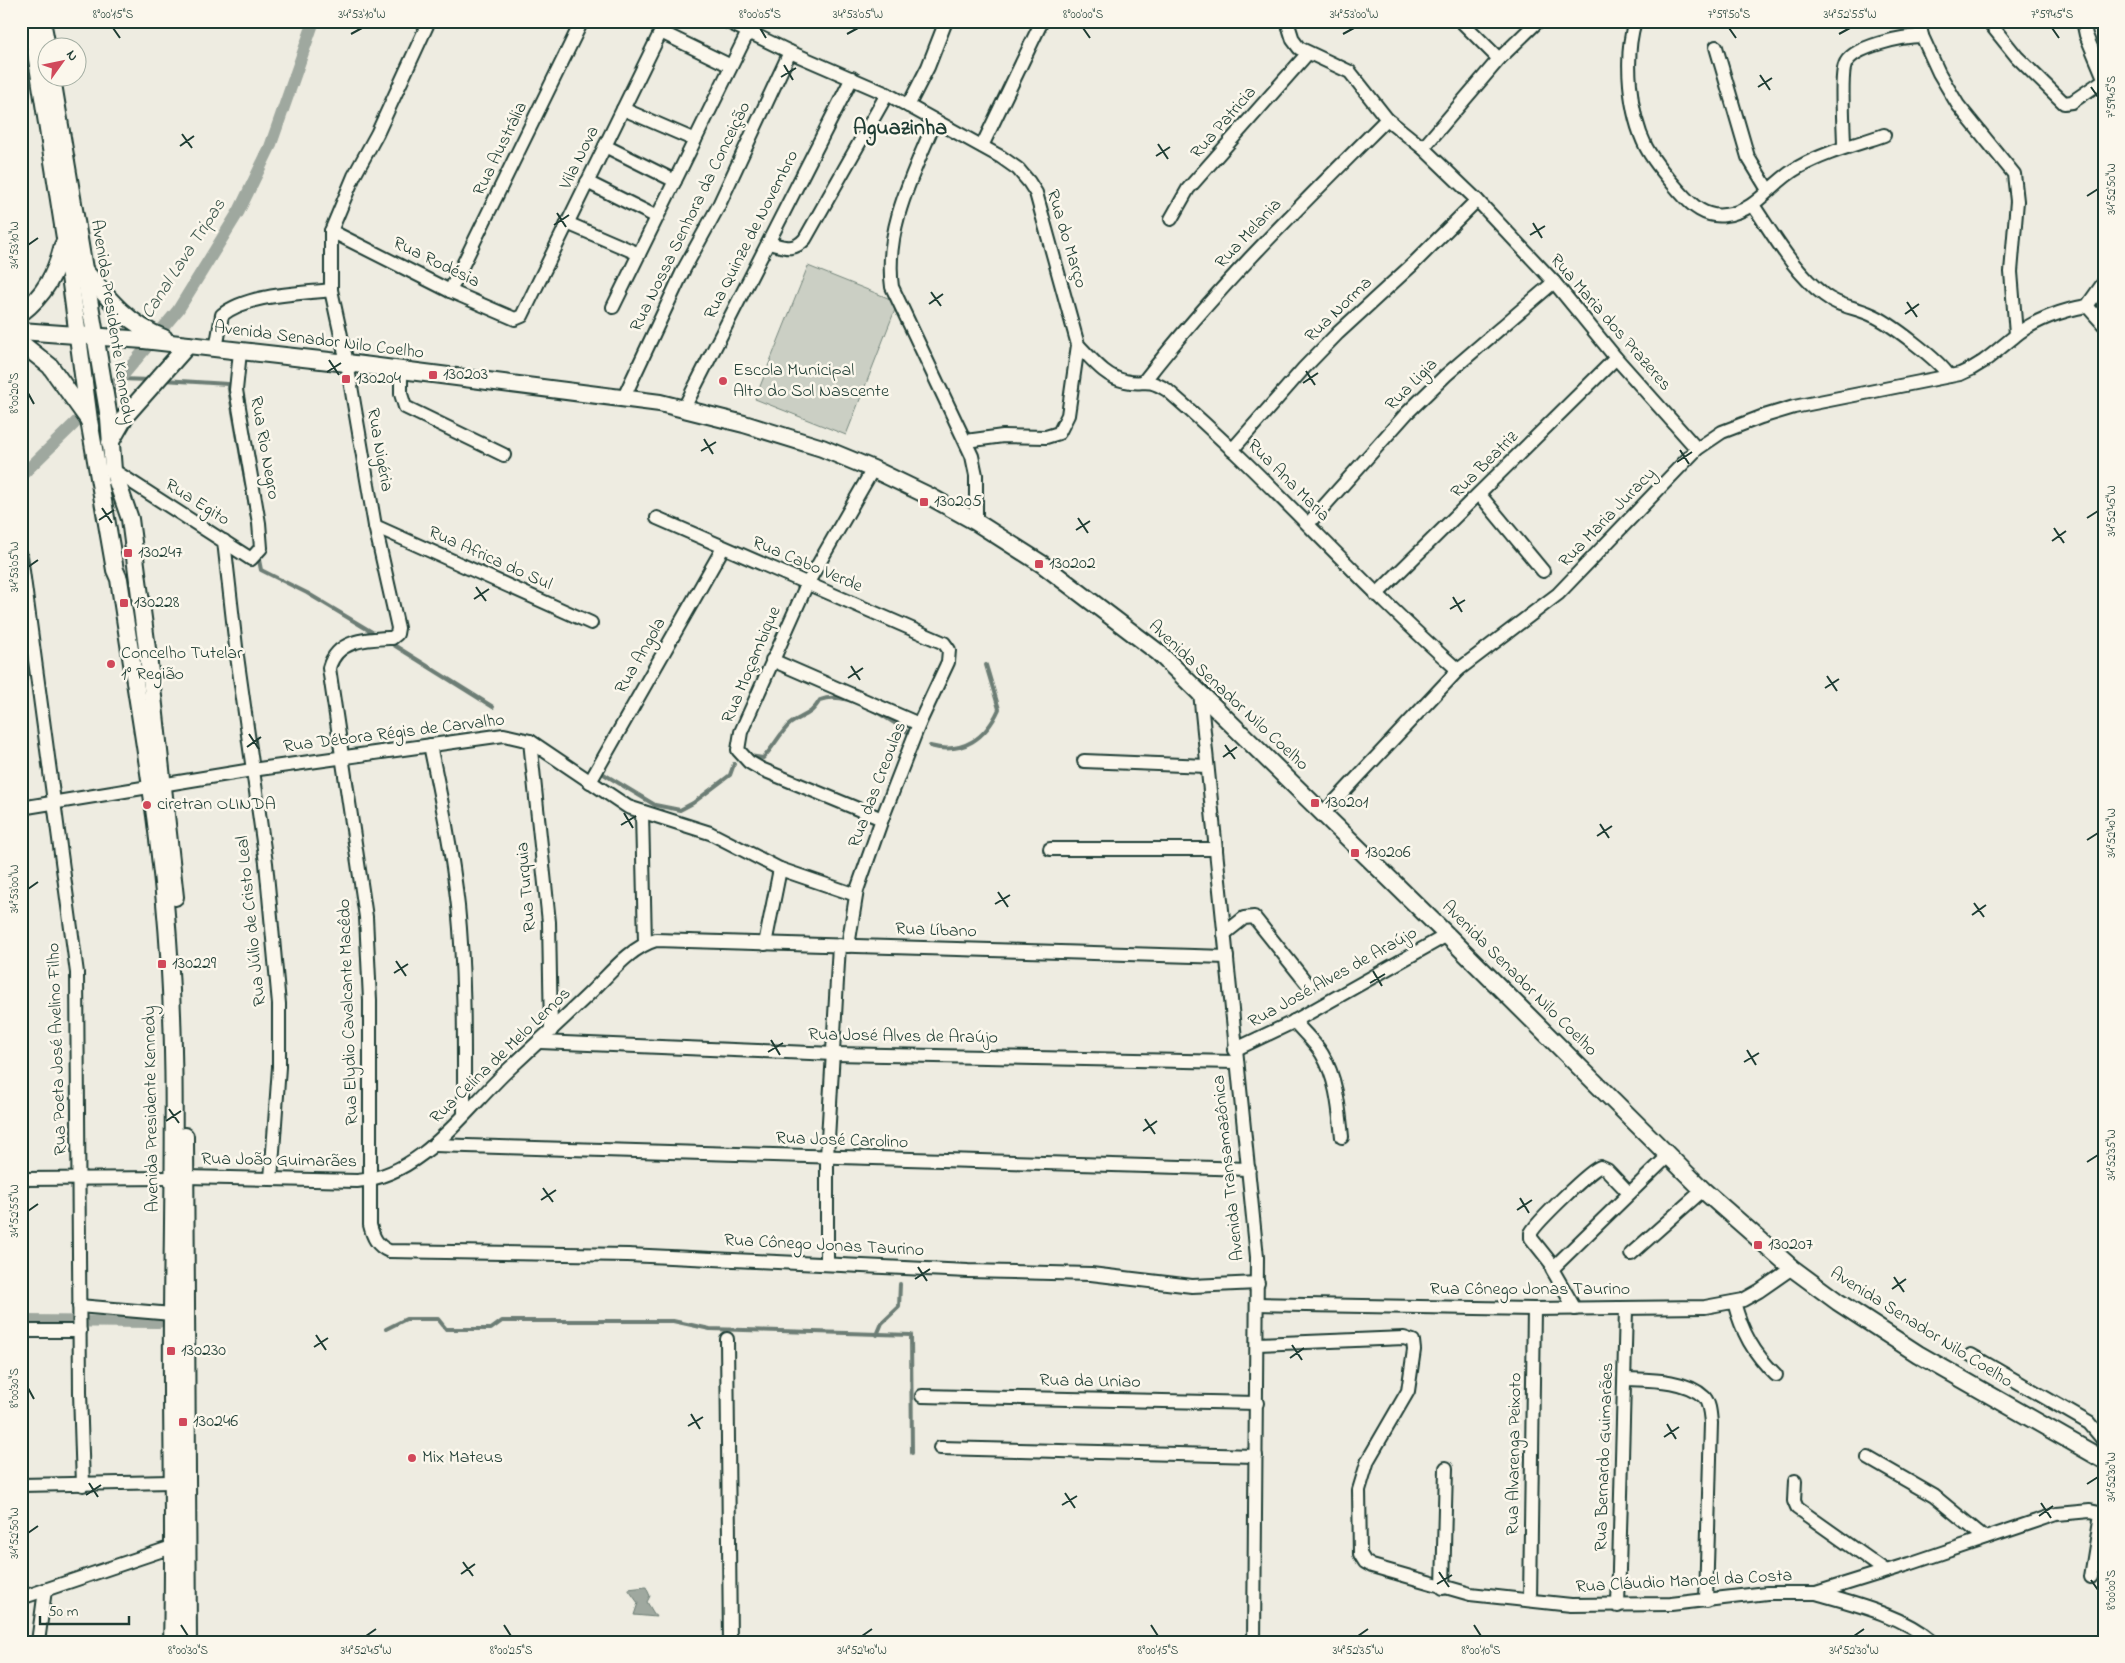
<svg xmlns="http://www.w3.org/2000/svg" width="2125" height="1663" font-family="'Indie Flower',sans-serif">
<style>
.green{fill:#cbcfc4;stroke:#75867c}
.water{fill:#9fa89f;stroke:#6c7d74}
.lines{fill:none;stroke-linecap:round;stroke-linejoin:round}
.stream{stroke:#6c7d74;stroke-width:4}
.canal{stroke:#9fa89f;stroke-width:12}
.minor-casing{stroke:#1f3d34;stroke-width:16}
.major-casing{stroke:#1f3d34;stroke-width:20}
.minor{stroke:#fbf7ec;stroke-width:12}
.major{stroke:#fbf7ec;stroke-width:16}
.ticks{fill:none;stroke:#1f3d34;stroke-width:2}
.poi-dot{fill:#d1495b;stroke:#fbf7ec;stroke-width:2}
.labels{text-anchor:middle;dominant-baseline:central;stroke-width:5;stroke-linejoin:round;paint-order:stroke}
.street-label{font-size:18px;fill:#1f3d34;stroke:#fbf7ec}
.poi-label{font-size:18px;fill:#1f3d34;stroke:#fbf7ec;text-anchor:start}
.water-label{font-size:19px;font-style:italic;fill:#455d54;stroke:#fbf7ec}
.district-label{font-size:22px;font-weight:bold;fill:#1f3d34;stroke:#fbf7ec}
.neatline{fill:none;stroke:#1f3d34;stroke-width:2}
.ticks-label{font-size:12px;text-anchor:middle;fill:#1f3d34}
</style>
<rect width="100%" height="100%" fill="#eeece1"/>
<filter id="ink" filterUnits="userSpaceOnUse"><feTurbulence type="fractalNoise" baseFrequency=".02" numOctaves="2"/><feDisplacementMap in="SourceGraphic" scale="10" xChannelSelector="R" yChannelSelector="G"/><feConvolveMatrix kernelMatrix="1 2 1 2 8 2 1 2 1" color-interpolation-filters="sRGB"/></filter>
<g filter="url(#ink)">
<polygon class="green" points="808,266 898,302 846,435 755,399"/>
<polygon class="water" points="646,1587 650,1596 647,1602 656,1617 634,1615 638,1603 628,1589"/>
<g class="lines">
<g class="stream">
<polyline points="120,379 150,380"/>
<polyline points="164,380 228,384 254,528"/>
<polyline points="258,555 261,570 307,593 377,635"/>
<polyline points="389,642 493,707"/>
<path d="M 930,746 C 963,755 986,738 999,709 L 986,665"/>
<path d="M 749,756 L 763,758 C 773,748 780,733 790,724 C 803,714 810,717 820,700 C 848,689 889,719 912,735"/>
<polyline points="602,773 655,805 680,810 693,803 730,775 734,764"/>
<polyline points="386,1329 406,1319 438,1319 446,1329 491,1329 502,1321 673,1321 710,1329 911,1335 912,1453"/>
<polyline points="877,1335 882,1323 899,1307 900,1284"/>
</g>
<g class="canal">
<polyline points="21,476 120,379 178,310 239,211 270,147 314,21"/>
<polyline points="21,1321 159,1322"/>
</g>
<defs>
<g id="minor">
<path d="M 429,21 L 377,134 L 354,176 L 331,231 L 331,290 L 347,363 L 375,526 L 398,628 L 397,634 L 392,638 C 367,639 337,639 329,668 L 366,917 L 370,1000 L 370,1225 C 373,1237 377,1246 389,1251 L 628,1255 L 968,1271 L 1091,1274 L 1192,1286 L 1258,1283"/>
<polyline points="726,21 790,52 887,94 1001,157 1018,169 1029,182 1036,193 1078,345 1068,415 1059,433 1046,437 1003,436 966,441"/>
<polyline points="1287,21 1293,40 1299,48 1350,72 1387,119 1423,148 1477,200 1554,282 1616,358 1697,449"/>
<polyline points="1461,21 1499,59"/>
<path d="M 1635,21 C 1624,57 1629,113 1646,147 C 1655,164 1668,178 1680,192 C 1692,206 1706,218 1725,215 C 1758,211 1771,182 1799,167 C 1826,152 1855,145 1884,135"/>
<polyline points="1923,21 1920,26 1922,36 1939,73 1958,105 2014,174 2017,201 2011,272 2016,334"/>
<polyline points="1988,21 2017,57 2064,103 2072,102 2104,80"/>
<polyline points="2083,21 2086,35 2104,78"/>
<polyline points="661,32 731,66"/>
<polyline points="1716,47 1748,157 1768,190"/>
<polyline points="908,106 928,67 946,21"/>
<polyline points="623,109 695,140"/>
<path d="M 935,121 C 913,174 884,229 892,287 L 972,456 L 976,475 L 976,522"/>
<polyline points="605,146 675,181"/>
<polyline points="982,146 1042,21"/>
<path d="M 1844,146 C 1844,130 1840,77 1845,65 C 1851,46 1905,36 1922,36"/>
<polyline points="1423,148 1499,59 1538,21"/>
<polyline points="587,182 657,217"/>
<path d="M 1753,205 C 1774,236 1794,272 1824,295 C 1839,307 1856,307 1872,315 C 1889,322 1940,361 1949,376"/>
<polyline points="1171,219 1188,189 1308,53"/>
<polyline points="567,223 639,254"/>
<polyline points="331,231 450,291 515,319 522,316 666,21"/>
<path d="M 769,243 C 784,247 793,252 805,239 L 887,94"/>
<polyline points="450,291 582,21"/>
<polyline points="2087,306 2104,325"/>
<polyline points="613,307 748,32"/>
<path d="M 1078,345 C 1092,359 1105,377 1125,381 C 1145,386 1144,376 1167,390 C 1269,478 1357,581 1458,670"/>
<path d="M 216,349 L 222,315 C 248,294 298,294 331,290"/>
<polyline points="401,370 401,394 405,407 504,455"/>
<path d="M 1145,380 C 1218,286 1303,203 1387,119"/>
<polyline points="624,397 684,269 718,207 790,52"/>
<polyline points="684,408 852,78"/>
<polyline points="1232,450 1304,368 1338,333 1412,265 1477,200"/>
<polyline points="873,469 807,584 741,732 738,750 749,762 761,769 882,819"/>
<polyline points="113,470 251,559 261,548 259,523 236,390 240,352"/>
<polyline points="1480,495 1543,571"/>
<polyline points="657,518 944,643 949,650 948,662 919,724 882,819 857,890 848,946"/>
<polyline points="1308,524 1407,413 1446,375 1554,282"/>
<polyline points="375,526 591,623"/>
<polyline points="224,541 237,656 266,863 279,1004 279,1067 271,1179"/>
<polyline points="21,556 77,973 80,1392 83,1485"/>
<polyline points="1376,595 1616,358"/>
<polyline points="772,660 919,724"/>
<polyline points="1200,692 1257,1257 1254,1642"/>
<polyline points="530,741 549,922 551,1031"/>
<path d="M 430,745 C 441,798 452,851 458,906 C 465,975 464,1045 464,1115"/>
<polyline points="1084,761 1207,766"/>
<polyline points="590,782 723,548"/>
<polyline points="21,808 252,770 504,735 530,741 628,807 710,833 780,869 856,895"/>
<polyline points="642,813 645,943"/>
<path d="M 1323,814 L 1458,670 L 1558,594 L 1697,449 L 1722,432 L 1761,417 L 1794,407 L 1960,374 C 1983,365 1996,351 2015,336 C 2034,320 2063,310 2087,306 L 2104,282"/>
<polyline points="1050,849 1216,849"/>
<polyline points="1224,934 1244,918 1254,917 1309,986"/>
<polyline points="765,944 780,869"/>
<path d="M 1294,1021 C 1303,1032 1315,1042 1322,1054 C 1337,1079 1339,1109 1342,1137"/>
<polyline points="540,1042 834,1054 1235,1062"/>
<polyline points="1234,1050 1291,1023 1447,935"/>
<polyline points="434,1145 1249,1169"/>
<path d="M 186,1177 L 357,1181 C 422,1176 465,1110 509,1069 C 536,1044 563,1019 589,994 C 609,975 629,948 656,940 L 1227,957"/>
<polyline points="21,1179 174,1178"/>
<polyline points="1631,1254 1703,1190"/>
<polyline points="827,1263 827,1157 839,945"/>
<path d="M 1554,1267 L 1531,1238 L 1531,1233 C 1535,1224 1591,1169 1600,1167 L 1607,1170 L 1629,1193"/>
<path d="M 1734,1302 C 1742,1332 1753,1353 1776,1375"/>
<polyline points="1257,1304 1534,1309 1705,1307 1743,1300 1759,1291 1792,1268"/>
<polyline points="79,1306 172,1314"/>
<polyline points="1575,1309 1552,1269 1669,1155"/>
<polyline points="25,1331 80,1331"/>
<polyline points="727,1339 730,1642"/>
<polyline points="1257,1344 1404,1338 1413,1341 1414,1350 1408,1391 1368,1460 1359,1490 1360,1554 1365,1562 1372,1566 1470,1594 1571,1605 1671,1604 1767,1593 1816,1593 1909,1564 2057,1514 2090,1511 2104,1514"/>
<polyline points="1971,1355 2089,1423 2104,1441"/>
<path d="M 1625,1379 C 1649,1380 1685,1379 1704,1397 C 1710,1404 1710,1414 1711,1423 L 1706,1601"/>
<polyline points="922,1396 1257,1403"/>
<polyline points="940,1448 1256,1456"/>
<polyline points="1868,1458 1934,1496 1985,1538"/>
<polyline points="1795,1481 1794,1501 1797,1508 1886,1571"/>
<polyline points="21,1485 171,1482"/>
<polyline points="2091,1577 2101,1514"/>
<polyline points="1443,1588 1446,1468"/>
<path d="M 1816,1593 C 1855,1604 1901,1615 1933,1642"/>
<polyline points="21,1598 172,1547"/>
<polyline points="1530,1600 1534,1309"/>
<polyline points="1618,1606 1626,1309"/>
<polyline points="38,1642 45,1590"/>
</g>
<g id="major">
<path d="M 31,21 L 65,238 L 89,420 L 115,570 L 119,579 C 135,687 155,795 165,903 C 178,1040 173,1178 172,1315 C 171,1424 175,1533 172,1642"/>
<polyline points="42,21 48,52"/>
<polyline points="52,78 109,418 113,470 130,519 152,687 175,897"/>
<path d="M 85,271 C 108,299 129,325 164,338"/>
<path d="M 21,313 C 45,295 56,273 63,245"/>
<polyline points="21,331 144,340 347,363 660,403 744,424 822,448 873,469 929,496 976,522 1042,564 1159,653 1447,935 1703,1190 1792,1268 1838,1302 1918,1354 2104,1460"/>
<polyline points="21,343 50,366 88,419"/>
<polyline points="110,443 126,415 188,345"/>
<polyline points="185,1136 188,1642"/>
</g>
</defs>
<use href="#minor" class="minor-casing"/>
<use href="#major" class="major-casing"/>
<use href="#minor" class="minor"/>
<use href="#major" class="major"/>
</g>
</g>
<path class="ticks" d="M 113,28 L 120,38M 760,28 L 766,38M 1083,28 L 1090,38M 1729,28 L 1736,38M 2052,28 L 2059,38M 351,34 L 362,28M 847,34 L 858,28M 1343,34 L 1354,28M 1839,34 L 1850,28M 784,65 L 793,80M 1760,75 L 1770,90M 781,77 L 796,68M 1758,87 L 1772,78M 2091,87 L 2098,97M 182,134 L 192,148M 1158,144 L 1168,159M 180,146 L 194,136M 1156,156 L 1170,147M 2087,196 L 2098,189M 557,213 L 566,227M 1533,223 L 1542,238M 554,225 L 569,215M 1530,235 L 1545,226M 28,245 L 38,238M 931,292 L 941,306M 1907,302 L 1917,317M 929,304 L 943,294M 1905,314 L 1919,304M 329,360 L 339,375M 1306,371 L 1315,385M 327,372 L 341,363M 1303,383 L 1318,373M 28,393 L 34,404M 704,439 L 713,454M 1680,450 L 1689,464M 701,451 L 716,442M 1677,462 L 1692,452M 102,508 L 112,523M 1078,518 L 1088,533M 2087,518 L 2098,511M 99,520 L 114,510M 2054,528 L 2064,543M 1076,530 L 1090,521M 2052,541 L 2066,531M 28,567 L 38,560M 476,587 L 486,601M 1453,597 L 1462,612M 474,599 L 489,589M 1450,609 L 1465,600M 851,666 L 860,680M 1827,676 L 1837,691M 848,678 L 863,668M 1825,688 L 1839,679M 249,734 L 259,749M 1225,745 L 1235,759M 247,747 L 261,737M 1223,757 L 1237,747M 624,813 L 633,828M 1600,824 L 1609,838M 621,825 L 636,816M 1597,836 L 1612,826M 2087,840 L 2098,833M 28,889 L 38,882M 998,892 L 1008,907M 1974,903 L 1984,917M 995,904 L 1010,895M 1972,915 L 1986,905M 396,961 L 406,976M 1373,971 L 1382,986M 394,973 L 408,964M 1370,983 L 1385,974M 771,1040 L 780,1055M 1747,1050 L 1756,1065M 768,1052 L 783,1043M 1744,1062 L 1759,1053M 169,1109 L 179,1123M 1145,1119 L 1155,1134M 166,1121 L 181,1111M 1143,1131 L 1157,1121M 2087,1162 L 2098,1155M 543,1188 L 553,1202M 1520,1198 L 1529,1213M 541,1200 L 556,1190M 1517,1210 L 1532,1200M 28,1211 L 38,1204M 918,1267 L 927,1281M 1894,1277 L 1904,1292M 915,1279 L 930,1269M 1892,1289 L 1906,1279M 316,1335 L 326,1350M 1292,1345 L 1302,1360M 314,1347 L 328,1338M 1290,1358 L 1304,1348M 28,1388 L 34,1399M 691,1414 L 700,1429M 1667,1424 L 1676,1439M 688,1426 L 703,1417M 1664,1437 L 1679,1427M 89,1483 L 98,1497M 2087,1484 L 2098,1477M 1065,1493 L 1075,1508M 86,1495 L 101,1485M 2041,1503 L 2051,1518M 1062,1505 L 1077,1496M 2039,1516 L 2053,1506M 28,1533 L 38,1526M 463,1562 L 473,1576M 1439,1572 L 1449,1587M 461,1574 L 475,1564M 2091,1580 L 2098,1590M 1437,1584 L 1452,1575M 181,1625 L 188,1636M 504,1625 L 511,1636M 1151,1625 L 1158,1636M 1474,1625 L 1481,1636M 366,1636 L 376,1629M 862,1636 L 872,1629M 1358,1636 L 1368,1629M 1854,1636 L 1864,1629"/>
<g class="poi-dot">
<rect x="428" y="370" width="10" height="10" rx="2.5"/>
<rect x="341" y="374" width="10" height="10" rx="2.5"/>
<circle cx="723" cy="381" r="5"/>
<rect x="919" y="497" width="10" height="10" rx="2.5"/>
<rect x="123" y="548" width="10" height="10" rx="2.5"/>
<rect x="1034" y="559" width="10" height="10" rx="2.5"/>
<rect x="119" y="598" width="10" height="10" rx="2.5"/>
<circle cx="111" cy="664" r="5"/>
<rect x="1310" y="798" width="10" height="10" rx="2.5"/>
<circle cx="147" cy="805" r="5"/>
<rect x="1350" y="848" width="10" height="10" rx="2.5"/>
<rect x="157" y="959" width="10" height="10" rx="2.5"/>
<rect x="1753" y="1240" width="10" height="10" rx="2.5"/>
<rect x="166" y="1346" width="10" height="10" rx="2.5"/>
<rect x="178" y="1417" width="10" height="10" rx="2.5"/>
<circle cx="412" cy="1458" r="5"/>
</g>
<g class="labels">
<g class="street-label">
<text transform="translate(1224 123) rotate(-49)">Rua Patricia</text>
<text transform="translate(501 149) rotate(-64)">Rua Austrália</text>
<text transform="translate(580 158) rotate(-64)">Vila Nova</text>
<text transform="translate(691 217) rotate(-64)">Rua Nossa Senhora da Conceição</text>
<text transform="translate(1249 234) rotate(-47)">Rua Melania</text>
<text transform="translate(752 235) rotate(-63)">Rua Quinze de Novembro</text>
<text transform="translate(1066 239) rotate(73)">Rua do Março</text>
<text transform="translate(436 263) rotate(26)">Rua Rodésia</text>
<text transform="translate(1339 310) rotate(-44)">Rua Norma</text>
<text transform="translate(112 322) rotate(81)">Avenida Presidente Kennedy</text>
<text transform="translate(1610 323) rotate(49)">Rua Maria dos Prazeres</text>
<text transform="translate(319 341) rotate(7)">Avenida Senador Nilo Coelho</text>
<text transform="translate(1412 385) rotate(-45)">Rua Ligia</text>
<text transform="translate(264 448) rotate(80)">Rua Rio Negro</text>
<text transform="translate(379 450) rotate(80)">Rua Nigéria</text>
<text transform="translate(1485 465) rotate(-45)">Rua Beatriz</text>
<text transform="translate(1288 481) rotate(45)">Rua Ana Maria</text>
<text transform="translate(197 503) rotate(32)">Rua Egito</text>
<text transform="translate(1608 518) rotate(-46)">Rua Maria Juracy</text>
<text transform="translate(490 559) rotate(24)">Rua Africa do Sul</text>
<text transform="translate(807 565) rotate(23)">Rua Cabo Verde</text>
<text transform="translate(641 656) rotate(-60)">Rua Angola</text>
<text transform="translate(752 665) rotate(-67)">Rua Moçambique</text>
<text transform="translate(1228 696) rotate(43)">Avenida Senador Nilo Coelho</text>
<text transform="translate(394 734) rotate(-7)">Rua Débora Régis de Carvalho</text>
<text transform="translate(878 785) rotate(-69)">Rua das Creoulas</text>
<text transform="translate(527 887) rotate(-95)">Rua Turquia</text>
<text transform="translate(252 921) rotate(-96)">Rua Júlio de Cristo Leal</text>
<text transform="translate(936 931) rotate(2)">Rua Líbano</text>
<text transform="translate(1333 978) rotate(-29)">Rua José Alves de Araújo</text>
<text transform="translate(1519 979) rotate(45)">Avenida Senador Nilo Coelho</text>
<text transform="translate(349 1012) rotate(-92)">Rua Elydio Cavalcante Macêdo</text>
<text transform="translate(903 1037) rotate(1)">Rua José Alves de Araújo</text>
<text transform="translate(58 1049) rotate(-92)">Rua Poeta José Avelino Filho</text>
<text transform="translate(501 1056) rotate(-44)">Rua Celina de Melo Lemos</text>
<text transform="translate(152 1109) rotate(-91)">Avenida Presidente Kennedy</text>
<text transform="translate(842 1141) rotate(2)">Rua José Carolino</text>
<text transform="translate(279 1161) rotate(1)">Rua João Guimarães</text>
<text transform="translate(1229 1168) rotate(-96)">Avenida Transamazônica</text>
<text transform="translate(824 1246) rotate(3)">Rua Cônego Jonas Taurino</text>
<text x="1530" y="1290">Rua Cônego Jonas Taurino</text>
<text transform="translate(1921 1328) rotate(32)">Avenida Senador Nilo Coelho</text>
<text transform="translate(1090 1382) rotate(1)">Rua da Uniao</text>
<text transform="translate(1515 1454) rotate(-89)">Rua Alvarenga Peixoto</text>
<text transform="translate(1605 1457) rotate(-88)">Rua Bernardo Guimarães</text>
<text transform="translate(1684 1582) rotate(-3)">Rua Cláudio Manoel da Costa</text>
</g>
<g class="poi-label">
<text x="733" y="371">Escola Municipal<tspan x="733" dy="21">Alto do Sol Nascente</tspan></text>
<text x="443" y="375">130203</text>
<text x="356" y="379">130204</text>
<text x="934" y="502">130205</text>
<text x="138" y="553">130247</text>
<text x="1049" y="564">130202</text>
<text x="134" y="603">130228</text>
<text x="121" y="654">Concelho Tutelar<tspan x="121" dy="21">1° Região</tspan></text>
<text x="1325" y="803">130201</text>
<text x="157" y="805">ciretran OLINDA</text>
<text x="1365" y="853">130206</text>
<text x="172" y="964">130229</text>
<text x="1768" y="1245">130207</text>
<text x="181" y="1351">130230</text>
<text x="193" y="1422">130246</text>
<text x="422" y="1458">Mix Mateus</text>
</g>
<g class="water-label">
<text transform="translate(184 259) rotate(-57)">Canal Lava Tripas</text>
</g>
<g class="district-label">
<text x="900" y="129">Aguazinha</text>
</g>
</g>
<rect width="2125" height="1663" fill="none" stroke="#fbf7ec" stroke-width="55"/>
<g transform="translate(62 62) rotate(57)"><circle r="24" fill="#fbf7ec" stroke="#a3ada2"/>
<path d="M0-4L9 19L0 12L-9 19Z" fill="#d1495b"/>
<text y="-8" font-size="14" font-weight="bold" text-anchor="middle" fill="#1f3d34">N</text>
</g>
<path d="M40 1616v8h89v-8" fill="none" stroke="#1f3d34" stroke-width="2.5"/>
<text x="48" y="1616" font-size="15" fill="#1f3d34" stroke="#fbf7ec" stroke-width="4" paint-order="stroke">50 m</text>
<rect x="28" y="28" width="2070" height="1608" class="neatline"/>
<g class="ticks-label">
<text x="113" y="18">8°00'15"S</text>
<text x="362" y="18">34°53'10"W</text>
<text x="760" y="18">8°00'05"S</text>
<text x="858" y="18">34°53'05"W</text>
<text x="1083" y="18">8°00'00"S</text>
<text x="1354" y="18">34°53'00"W</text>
<text x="1729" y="18">7°59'50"S</text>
<text x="1850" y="18">34°52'55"W</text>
<text x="2052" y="18">7°59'45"S</text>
<text transform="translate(2111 97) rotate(-90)" y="4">7°59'45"S</text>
<text transform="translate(2111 189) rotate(-90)" y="4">34°52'50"W</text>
<text transform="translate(14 245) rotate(-90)" y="4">34°53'10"W</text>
<text transform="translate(14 393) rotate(-90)" y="4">8°00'20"S</text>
<text transform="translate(2111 511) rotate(-90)" y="4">34°52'45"W</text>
<text transform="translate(14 567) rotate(-90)" y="4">34°53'05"W</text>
<text transform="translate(2111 833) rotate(-90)" y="4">34°52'40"W</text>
<text transform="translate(14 889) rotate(-90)" y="4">34°53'00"W</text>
<text transform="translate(2111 1155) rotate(-90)" y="4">34°52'35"W</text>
<text transform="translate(14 1211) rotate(-90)" y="4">34°52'55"W</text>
<text transform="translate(14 1388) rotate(-90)" y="4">8°00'30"S</text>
<text transform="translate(2111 1477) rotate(-90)" y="4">34°52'30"W</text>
<text transform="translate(14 1533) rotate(-90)" y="4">34°52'50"W</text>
<text transform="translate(2111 1590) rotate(-90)" y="4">8°00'00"S</text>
<text x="188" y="1654">8°00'30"S</text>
<text x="366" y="1654">34°52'45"W</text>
<text x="511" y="1654">8°00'25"S</text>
<text x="862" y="1654">34°52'40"W</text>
<text x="1158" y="1654">8°00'15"S</text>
<text x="1358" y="1654">34°52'35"W</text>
<text x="1481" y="1654">8°00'10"S</text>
<text x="1854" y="1654">34°52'30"W</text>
</g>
</svg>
